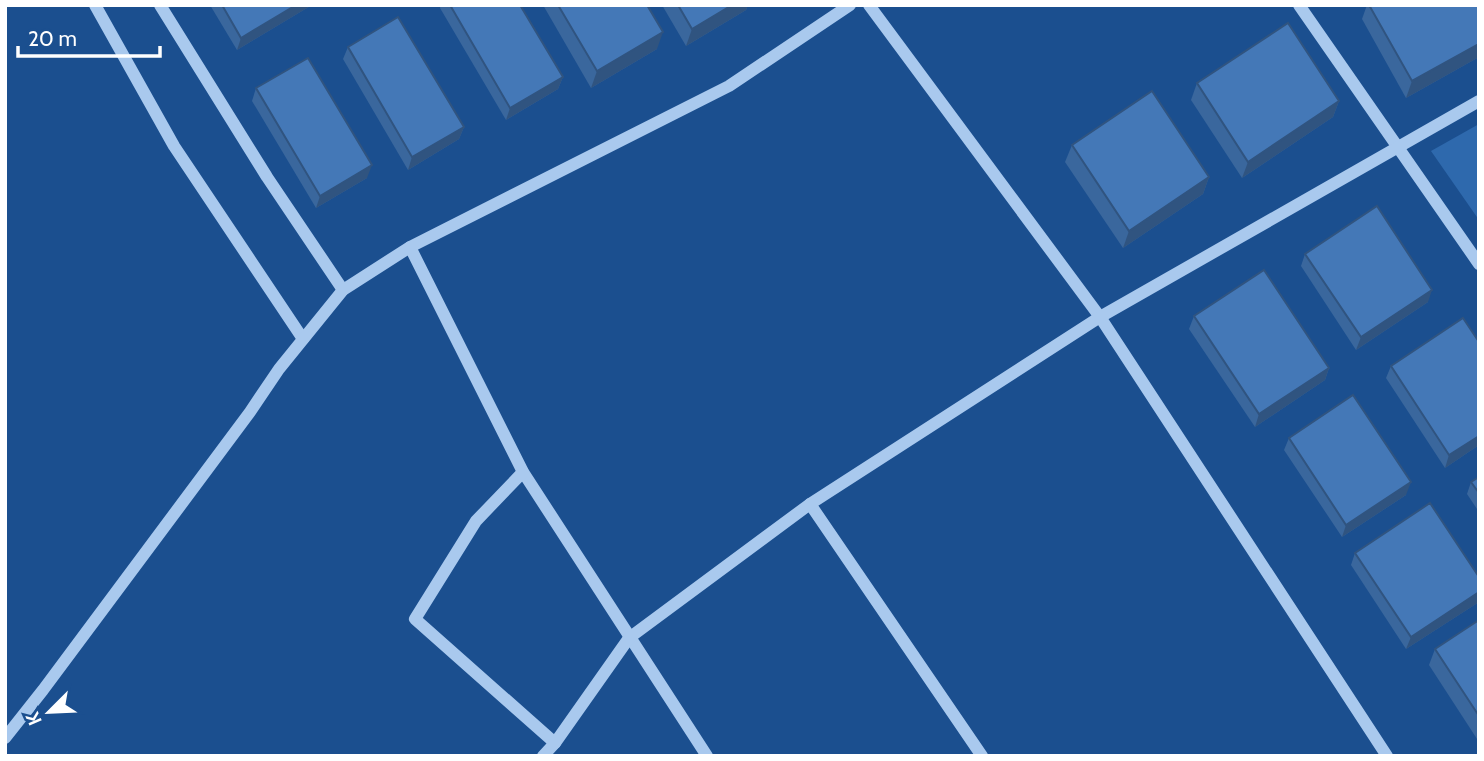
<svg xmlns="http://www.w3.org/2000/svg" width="1484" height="761" font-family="Cabin,sans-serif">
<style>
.green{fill:#2e69ad}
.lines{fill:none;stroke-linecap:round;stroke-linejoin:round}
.minor{stroke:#a9c9ee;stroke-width:12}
.wall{fill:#3a679d}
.shaded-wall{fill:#305480}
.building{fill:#4478b7;stroke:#305480;stroke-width:2}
</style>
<rect width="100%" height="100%" fill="#1b4f8f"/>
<polygon class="green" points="1479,124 1479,220 1431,151"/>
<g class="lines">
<g class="minor">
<polyline points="95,5 174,146 303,339"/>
<polyline points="160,5 267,177 343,290"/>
<polyline points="869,5 1100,317 1387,756"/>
<polyline points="1299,5 1479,264"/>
<polyline points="410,247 523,472 707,756"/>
<polyline points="523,472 476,521 415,619 555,743"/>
<polyline points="810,504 982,756"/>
<polyline points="5,738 43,690 250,412 279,369 343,290 410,247 729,86 850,5"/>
<polyline points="543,756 555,743 629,638 810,504 1100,317 1479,101"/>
</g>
</g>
<g class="wall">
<polygon points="210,5 312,5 237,50"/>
<polygon points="441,5 520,5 563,77 558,89 506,120 440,8"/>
<polygon points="543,5 647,5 657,49 591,88"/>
<polygon points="662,5 748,5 746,10 686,46"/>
<polygon points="1367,5 1479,5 1479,57 1406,98 1362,19"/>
<polygon points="348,47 464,127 459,139 408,170 343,59"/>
<polygon points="1197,83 1339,101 1333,117 1242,178 1191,100"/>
<polygon points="256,88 367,178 316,208 252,101"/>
<polygon points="1072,145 1209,177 1203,194 1123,248 1065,162"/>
<polygon points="1305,254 1428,302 1356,350 1301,266"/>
<polygon points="1194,316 1329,368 1325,380 1255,427 1189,329"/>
<polygon points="1479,342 1479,445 1445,468 1386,378 1391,366"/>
<polygon points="1289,438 1406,495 1342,537 1284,450"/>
<polygon points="1479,477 1479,512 1467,494 1471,482"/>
<polygon points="1355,553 1479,577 1479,602 1406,649 1351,565"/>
<polygon points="1479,620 1479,742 1429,665 1435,649"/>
</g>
<g class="shaded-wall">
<polygon points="296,5 312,5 237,50 241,38"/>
<polygon points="732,5 748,5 746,10 686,46 692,29"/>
<polygon points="663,32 657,49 591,88 597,71"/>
<polygon points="1479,44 1479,57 1406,98 1412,81"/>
<polygon points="563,77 558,89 506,120 510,108"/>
<polygon points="1339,101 1333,117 1242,178 1248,162"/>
<polygon points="464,127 459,139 408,170 412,157"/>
<polygon points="372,165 367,178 316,208 320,196"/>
<polygon points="1209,177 1203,194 1123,248 1129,231"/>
<polygon points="1432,290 1428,302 1356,350 1361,337"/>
<polygon points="1329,368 1325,380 1255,427 1259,414"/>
<polygon points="1479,436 1479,445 1445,468 1449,455"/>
<polygon points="1411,482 1406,495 1342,537 1346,525"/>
<polygon points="1479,592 1479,602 1406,649 1411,637"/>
</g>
<g class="building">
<polygon points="222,5 296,5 241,38"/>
<polygon points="450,5 520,5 563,77 510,108"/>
<polygon points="558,5 647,5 663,32 597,71"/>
<polygon points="678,5 732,5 692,29"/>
<polygon points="1369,5 1479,5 1479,44 1412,81"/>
<polygon points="398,17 464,127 412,157 348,47"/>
<polygon points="1288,23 1339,101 1248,162 1197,83"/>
<polygon points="308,58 372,165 320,196 256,88"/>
<polygon points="1152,91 1209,177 1129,231 1072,145"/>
<polygon points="1377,206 1432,290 1361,337 1305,254"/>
<polygon points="1264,270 1329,368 1259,414 1194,316"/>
<polygon points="1463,318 1479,342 1479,436 1449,455 1391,366"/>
<polygon points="1353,395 1411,482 1346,525 1289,438"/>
<polygon points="1479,477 1479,493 1471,482"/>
<polygon points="1430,503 1479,577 1479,592 1411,637 1355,553"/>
<polygon points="1479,620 1479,716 1435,649"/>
</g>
<rect width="1484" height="761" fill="none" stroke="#ffffff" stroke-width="14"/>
<g transform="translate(49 712) rotate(246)" stroke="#1b4f8f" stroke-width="5" paint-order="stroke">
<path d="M0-5L12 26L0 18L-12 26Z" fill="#ffffff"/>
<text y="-10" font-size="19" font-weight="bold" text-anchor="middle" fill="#ffffff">K</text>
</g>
<path d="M18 46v10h142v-10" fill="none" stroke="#ffffff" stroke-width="3.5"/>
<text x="28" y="46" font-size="21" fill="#ffffff" stroke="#1b4f8f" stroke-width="5" paint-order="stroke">20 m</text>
</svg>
